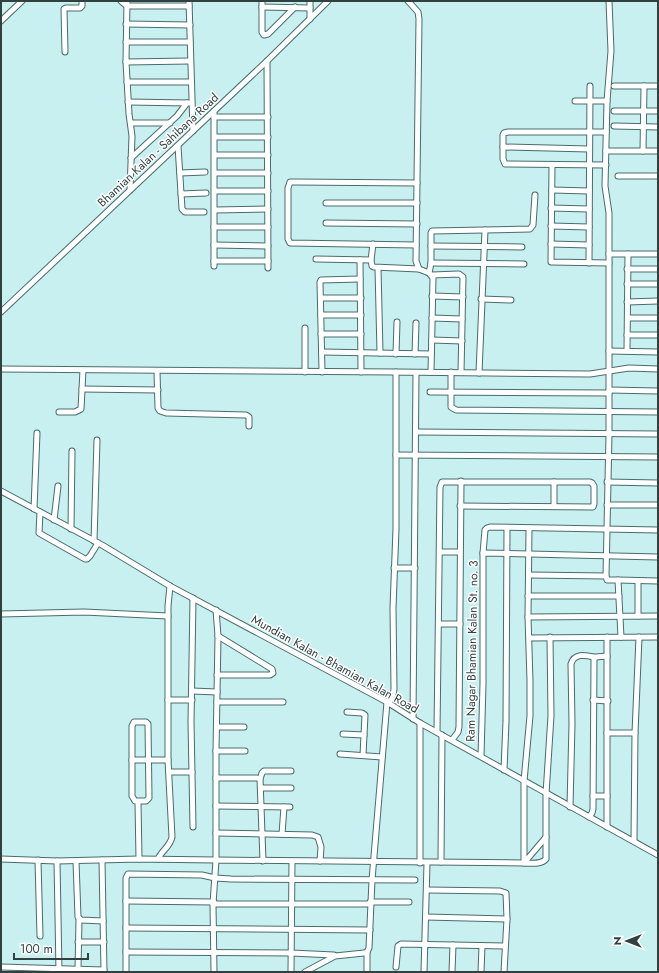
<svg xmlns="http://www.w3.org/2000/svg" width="659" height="973" font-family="Jost,sans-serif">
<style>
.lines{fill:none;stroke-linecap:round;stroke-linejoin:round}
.minor-casing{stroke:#486c6c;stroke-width:7}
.minor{stroke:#fff;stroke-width:5}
.labels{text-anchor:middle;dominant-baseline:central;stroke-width:3;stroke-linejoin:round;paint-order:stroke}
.street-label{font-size:12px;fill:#304140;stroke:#fff}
</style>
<rect width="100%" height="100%" fill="#c8f0f0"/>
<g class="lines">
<defs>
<g id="minor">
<polyline points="121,1 127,6 189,6"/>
<polyline points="127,1 126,62 129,114 132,136 130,190"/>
<polyline points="189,1 193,131"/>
<polyline points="262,1 262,32 264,35 268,34 295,7"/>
<polyline points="408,1 418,12 419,19 416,261 419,269 429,273 433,278 431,372"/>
<polyline points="262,7 310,8"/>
<polyline points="310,19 310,1"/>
<polyline points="1,21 22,1"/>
<polyline points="126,24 190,25"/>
<polyline points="126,42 190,42"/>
<polyline points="65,52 64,9 66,8 80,8 82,6 82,1"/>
<polyline points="267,61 268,268"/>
<polyline points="126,62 190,61"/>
<polyline points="127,82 191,82"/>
<polyline points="614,86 658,86"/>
<polyline points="575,101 607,101"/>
<polyline points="128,102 189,103"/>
<polyline points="214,111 214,266"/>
<polyline points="614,111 658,111"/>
<polyline points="214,117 268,117"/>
<polyline points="131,123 170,123"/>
<polyline points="614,126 658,127"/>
<polyline points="215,137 268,137"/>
<polyline points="178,146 182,209 185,212 204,212"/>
<polyline points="503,147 589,149"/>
<polyline points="606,151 643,151 644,86"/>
<polyline points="643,151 658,151"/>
<polyline points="215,155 268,155"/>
<polyline points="131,158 177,116 187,103"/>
<polyline points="552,165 551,262 609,263"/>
<polyline points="606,165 507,164 505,164 503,159 503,135 504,133 508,132 606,132"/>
<polyline points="180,173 205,172"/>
<polyline points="215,173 268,173"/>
<polyline points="618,176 658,176"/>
<polyline points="552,190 589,191"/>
<polyline points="215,191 268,191"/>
<polyline points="181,194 206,193"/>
<polyline points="326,203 417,203"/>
<polyline points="551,208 589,209"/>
<polyline points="215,210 268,209"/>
<polyline points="326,223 417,224"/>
<polyline points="551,226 589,227"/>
<polyline points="214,227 268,227"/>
<polyline points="373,244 371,260 372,266 374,267 419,269"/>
<polyline points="551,244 589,245"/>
<polyline points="214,245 268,246"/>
<polyline points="416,245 290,243 288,239 288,188 290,182 294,182 417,183"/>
<polyline points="431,246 522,247"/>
<polyline points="609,254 658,254"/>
<polyline points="316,259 371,260"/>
<polyline points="360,260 361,372"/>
<polyline points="214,261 268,261"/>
<polyline points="431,263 524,264"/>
<polyline points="589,263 590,86"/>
<polyline points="378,268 380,353"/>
<polyline points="627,269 658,269"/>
<polyline points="429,273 431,263 431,233 432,231 530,229 533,225 535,195"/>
<polyline points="432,275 459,274 463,277 461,372"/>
<polyline points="627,284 658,284"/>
<polyline points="432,296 463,297"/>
<polyline points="321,298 361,298"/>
<polyline points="481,299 511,300"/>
<polyline points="627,302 658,301"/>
<polyline points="1,312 267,61 328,1"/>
<polyline points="321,315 361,315"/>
<polyline points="432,318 462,319"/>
<polyline points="628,318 658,318"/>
<polyline points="305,328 305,372"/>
<polyline points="321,334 361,334"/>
<polyline points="627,335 658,335"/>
<polyline points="432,340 462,341"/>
<polyline points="609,351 658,352"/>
<polyline points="627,351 628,254"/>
<polyline points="322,352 431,354"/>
<polyline points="396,354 397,322"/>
<polyline points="415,354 416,323"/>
<polyline points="1,369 396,372"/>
<polyline points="157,371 158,408 160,411 166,413 246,415 249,417 249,426"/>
<polyline points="322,372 320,282 321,280 360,279"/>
<polyline points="451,372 451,407 456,410 658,412"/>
<polyline points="479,373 485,230"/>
<polyline points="82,389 158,390"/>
<polyline points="609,390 658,391"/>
<polyline points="430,392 609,393"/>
<polyline points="59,412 75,412 81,409 83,370"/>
<polyline points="416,432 658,434"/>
<polyline points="396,455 658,457"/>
<polyline points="554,482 554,506"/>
<polyline points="607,482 658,483"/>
<polyline points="1,491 102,545 170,586 387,702 420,723 658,855"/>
<polyline points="607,505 658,505"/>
<polyline points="34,509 37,433"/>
<polyline points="40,512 39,533 85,559 87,559 90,556 98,543"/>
<polyline points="54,520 58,486"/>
<polyline points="71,529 72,451"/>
<path d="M 529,529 L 528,617 L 530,681 L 530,716 L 524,781 L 524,863 C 531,863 541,865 546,859 L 546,837"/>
<polyline points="94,541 97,440"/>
<polyline points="440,552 460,552"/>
<polyline points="483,553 485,530 487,528 490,527 658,530"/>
<polyline points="394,568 415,568"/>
<polyline points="529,575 606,576 607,580 618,580 621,637"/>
<polyline points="606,576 609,434 609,213 605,186 607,101 611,51 609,1"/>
<polyline points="618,580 658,581"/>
<polyline points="638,581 638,616"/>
<polyline points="528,596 619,596"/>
<polyline points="193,598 191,722 193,827"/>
<polyline points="1,614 84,612 168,616"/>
<polyline points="528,617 658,616"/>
<polyline points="439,624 460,624"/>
<polyline points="529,638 658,637"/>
<polyline points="217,675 270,675 273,673 272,669 218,636"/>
<polyline points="192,691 217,692"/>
<polyline points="168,700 192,700"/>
<polyline points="593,700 608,701"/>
<polyline points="217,702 283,702"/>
<polyline points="389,703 393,695 394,689 393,608 396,529 396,372 590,374 629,368 658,369"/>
<polyline points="347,712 362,713 365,715 363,755"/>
<polyline points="413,719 416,373"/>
<polygon points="134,722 146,722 148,724 149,798 146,801 135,801 132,796 132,726"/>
<polyline points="217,727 244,727"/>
<polyline points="437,732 440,487 442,482 590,482 592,483 594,486 594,504 593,507 460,506"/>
<polyline points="607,733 635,733"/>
<polyline points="343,734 364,735"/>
<polyline points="452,740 458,732 459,727 461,481"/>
<polyline points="216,751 245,751"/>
<polyline points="340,754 382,757"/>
<polyline points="481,756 483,684 483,553 658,557"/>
<polyline points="132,760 168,760"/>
<polyline points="504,770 506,721 507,528"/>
<polyline points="169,772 192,772"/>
<polyline points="216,778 257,778 260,779 263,861"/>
<polyline points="260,779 262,773 264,771 291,771"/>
<polyline points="261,788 291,788"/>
<polyline points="593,796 607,796"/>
<polyline points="138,802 139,859"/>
<polyline points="216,806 290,807"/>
<path d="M 570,807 L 572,724 L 571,664 C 574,653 585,655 594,657"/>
<polyline points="589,817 592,813 593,809 594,659 596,657 607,656"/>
<polyline points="607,827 607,637"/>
<polyline points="216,833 312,835 318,837 321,847 320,861"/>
<polyline points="282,834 284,807"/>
<polyline points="634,841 635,733 639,637"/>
<polyline points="1,859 57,861 139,859 216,860 216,751 218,636 216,610"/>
<path d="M 158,859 C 162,850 170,847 172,837 L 168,760 L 168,606 L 170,586"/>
<polyline points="38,860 40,936"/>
<polyline points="102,860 104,972"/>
<polyline points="57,861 59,972"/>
<polyline points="76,861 78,917 81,920 103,921"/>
<polyline points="441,862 442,735"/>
<polyline points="420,863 420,723"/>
<polyline points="427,890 500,891 506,893 507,919 504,972"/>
<polyline points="126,901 214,902"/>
<polyline points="370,902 409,902"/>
<polyline points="213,904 370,904"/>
<polyline points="426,917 507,919"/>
<polyline points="126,928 370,930"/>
<polyline points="78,942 104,942"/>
<polyline points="126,952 291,953 334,955"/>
<polyline points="1,967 104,970"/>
<polyline points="396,967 398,946 401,944 505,946"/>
<polyline points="78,970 79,919"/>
<polyline points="126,972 126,878 128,874 202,875 215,878 231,879 415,880"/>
<polyline points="214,972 213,904 216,860 524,863 546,837 546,794 551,716 550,637"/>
<polyline points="291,972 292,861"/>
<polyline points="305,972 335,956 364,953 367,952 369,948 372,880 387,702"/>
<polyline points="367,972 367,952"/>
<polyline points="424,972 427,863"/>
<polyline points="452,972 453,945"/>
<polyline points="481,972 482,946"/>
</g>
</defs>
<use href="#minor" class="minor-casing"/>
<use href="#minor" class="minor"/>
</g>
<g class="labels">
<g class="street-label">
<text transform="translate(158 150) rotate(-43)">Bhamian Kalan - Sahibana Road</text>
<text transform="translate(472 651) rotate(-89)">Ram Nagar Bhamian Kalan St. no. 3</text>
<text transform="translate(335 664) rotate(29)">Mundian Kalan - Bhamian Kalan Road</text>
</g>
</g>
<rect width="659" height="973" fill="none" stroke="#304140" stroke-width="4"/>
<g transform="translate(627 941) rotate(270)" stroke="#ffffff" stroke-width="3" paint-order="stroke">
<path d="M0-3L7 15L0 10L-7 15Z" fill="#304140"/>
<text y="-6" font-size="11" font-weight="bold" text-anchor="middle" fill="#304140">N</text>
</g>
<path d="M14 953v6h74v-6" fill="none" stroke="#304140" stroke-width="2"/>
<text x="20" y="953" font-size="12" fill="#304140" stroke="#ffffff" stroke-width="3" paint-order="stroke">100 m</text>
</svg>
